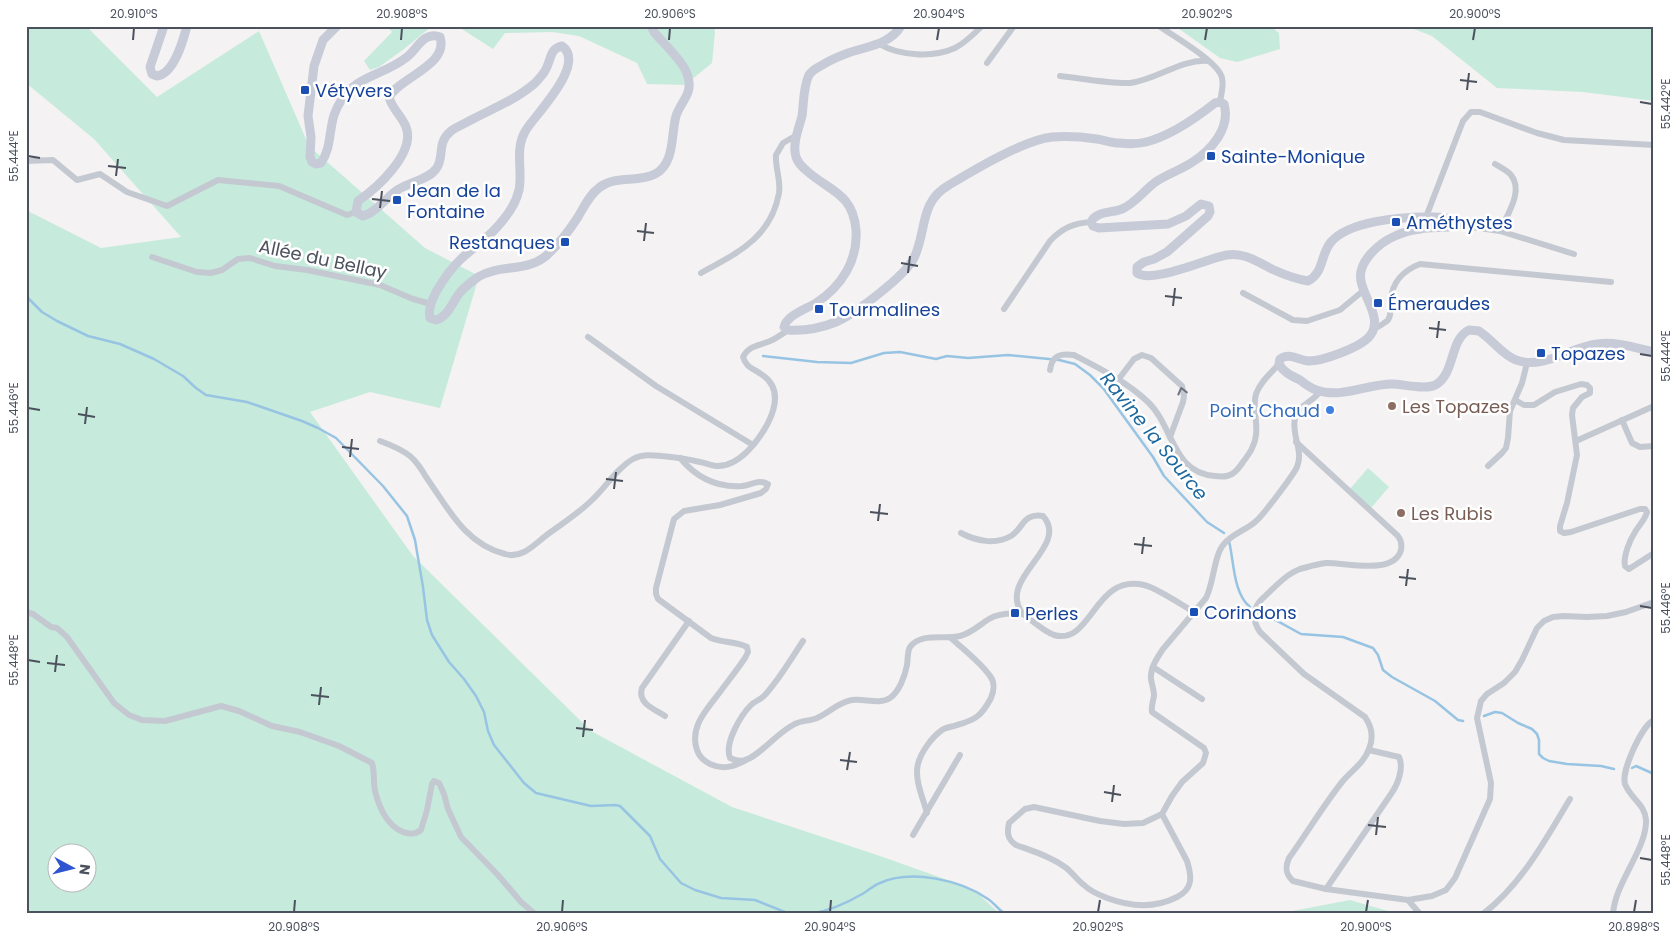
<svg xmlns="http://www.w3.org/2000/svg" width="1680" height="940" font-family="Poppins,sans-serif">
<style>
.green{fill:#c6ebdc;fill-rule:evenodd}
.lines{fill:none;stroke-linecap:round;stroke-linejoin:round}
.stream{stroke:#98c4e3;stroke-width:2.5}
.street{stroke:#c4c9d1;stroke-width:6}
.secondary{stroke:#c7cbd8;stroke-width:9}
.oneway{stroke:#6f7580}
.ticks{fill:none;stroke:#4b515d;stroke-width:2}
.transit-dot{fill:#1a4fb4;stroke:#fff;stroke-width:2}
.education-dot{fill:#8d6e63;stroke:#fff;stroke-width:2}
.shop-dot{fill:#3f7fe0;stroke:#fff;stroke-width:2}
.labels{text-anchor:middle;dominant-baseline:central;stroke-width:5;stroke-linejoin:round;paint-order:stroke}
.transit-label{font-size:18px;fill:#164399;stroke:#fff;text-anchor:start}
.street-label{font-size:18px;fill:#4b515d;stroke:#fff}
.education-label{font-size:18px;fill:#785e54;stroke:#fff;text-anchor:start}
.shop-label{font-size:18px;fill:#366cbe;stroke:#fff;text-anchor:end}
.water-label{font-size:19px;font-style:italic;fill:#1d699f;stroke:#fff}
.neatline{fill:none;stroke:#4b515d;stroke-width:2}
.ticks-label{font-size:12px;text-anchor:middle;fill:#4b515d}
</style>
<rect width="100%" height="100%" fill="#f4f2f2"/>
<g class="green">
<path d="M 26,26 L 86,26 L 157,97 L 259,31 L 309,146 L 425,248 L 479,276 L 440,408 L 370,392 L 310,412 L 413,556 L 591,731 L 732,807 L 877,855 L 973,889 L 1000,914 L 26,914 L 26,210 L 101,248 L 181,237 L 94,139 L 26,83 ZM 58,852 L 88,852 L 88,882 L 58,882 Z"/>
<polygon points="387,26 432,26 404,49 379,67 370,70 364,61 392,32"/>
<polygon points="457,26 714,26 715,32 712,63 685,85 647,84 637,63 579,36 552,32 505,33 493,49"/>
<polygon points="1175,26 1270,26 1279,33 1280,49 1237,62 1220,58"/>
<polygon points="1406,26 1654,26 1654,101 1583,92 1497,88 1432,36"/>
<polygon points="1368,468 1389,487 1371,508 1350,489"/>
<polygon points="1350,900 1398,914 1277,914"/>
</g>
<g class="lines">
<g class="stream">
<polyline points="26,296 42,312 57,321 88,336 120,344 154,359 183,376 196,388 206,395 247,402 302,421 318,428 336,438 383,486 407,516 415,540 423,587 427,620 432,635 449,662 464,679 476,696 484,712 488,731 494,745 524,783 536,793 591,806 615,805 620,806 650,836 660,859 681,883 695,890 721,898 755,900 790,914"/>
<polyline points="763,356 817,362 851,363 884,353 900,352 936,359 947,356 968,358 1008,355 1059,360 1075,364 1090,375 1103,388 1153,457 1164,476 1207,522 1224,533"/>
<path d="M 1229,541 C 1234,561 1233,593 1250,607"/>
<polyline points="1261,612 1301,634 1343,637 1373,648 1378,655 1383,670 1392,677 1435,701 1458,720 1463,721"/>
<polyline points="1484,716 1495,712 1502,713 1518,723 1532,729 1537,734 1539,740 1539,754 1543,758 1549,761 1567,764 1601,766 1614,769"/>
<polyline points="1632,768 1636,766 1654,774"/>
<path d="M 810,914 C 829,911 847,903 864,893 C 869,890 874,885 880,883 C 911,869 961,880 988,899 C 994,903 999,910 1005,914"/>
</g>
<g class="street">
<path d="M 1159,26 C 1173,36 1219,62 1222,78 C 1224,86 1221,95 1220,102"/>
<path d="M 879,44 C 900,56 933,58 955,48 C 965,43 974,34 982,26"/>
<polyline points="987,63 1014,26"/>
<path d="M 1060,76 C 1080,78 1110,84 1130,83 C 1157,80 1180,59 1208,61"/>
<polyline points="26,161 53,160 77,180 100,174 127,192 167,206 218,180 279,186 347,215 356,212"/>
<path d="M 1495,164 C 1500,167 1508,171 1511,175 C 1524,191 1507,215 1500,231"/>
<polyline points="1426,217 1463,121 1471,112 1480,112 1537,133 1564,140 1654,145"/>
<polyline points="1451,224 1500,231 1574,254"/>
<polyline points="152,257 197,272 211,273 222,270 238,259 250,258 275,266 307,270 380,285 413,299 431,304"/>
<path d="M 701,273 C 737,253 771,238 779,193 C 781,179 775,168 776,155 L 783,143 L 797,135"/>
<polyline points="1243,293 1293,320 1307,321 1340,310 1364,290"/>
<path d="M 1004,309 L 1050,241 C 1062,228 1074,223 1091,222"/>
<path d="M 1374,329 C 1379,326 1384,324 1388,320 C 1392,314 1390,307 1391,300 C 1392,282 1404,270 1420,264 L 1611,282"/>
<polyline points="588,337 656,386 753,445"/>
<path d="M 1050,370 C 1052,355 1061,353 1074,355 C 1099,368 1127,382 1148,402 C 1174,427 1172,473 1215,476 C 1230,478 1235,474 1243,462 C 1249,454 1255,446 1256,435 C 1258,422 1252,407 1256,394 C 1260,382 1271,373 1279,364"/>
<polyline points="1118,380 1134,359 1142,355 1151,358 1182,386 1184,396 1183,402 1170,437"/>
<path d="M 1515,400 L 1524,405 L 1534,405 L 1555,392 L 1581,384 L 1587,385 L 1590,388 L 1590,393 L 1582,397 L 1573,408 L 1572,415 L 1577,455 L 1567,503 L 1560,526 L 1560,531 L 1564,533 L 1571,532 L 1640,509 L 1645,509 L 1647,512 C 1645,520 1639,525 1635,532 C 1630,540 1623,556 1625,566 L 1629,569 L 1654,553"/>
<polyline points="1622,420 1632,443 1640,447 1654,446"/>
<path d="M 380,441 C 391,445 401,449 410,456 C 417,462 422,470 426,477 C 448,508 465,544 505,554 C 511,556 518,555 524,552 C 532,548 540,540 548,534 C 563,523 579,513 593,499 C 606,487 617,468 633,459 C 642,454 652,455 662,456 C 675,457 687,459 700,462 C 706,463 712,466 718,466 C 740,466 759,440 768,423 C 777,405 780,386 761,374 C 752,368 746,367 743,357 C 749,345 759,346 770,341 C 777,338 782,334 788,330"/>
<polyline points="1576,441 1654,406"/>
<path d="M 1296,442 L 1398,536 C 1401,540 1402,545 1401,550 C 1394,576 1344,562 1326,563 C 1317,564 1308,567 1300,569 C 1286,574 1274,588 1263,598 C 1252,608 1252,620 1260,632 L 1304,674 L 1365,717 C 1372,727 1374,737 1369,749 C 1364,763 1351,771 1342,782 C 1323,806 1307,833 1289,858 C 1285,867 1285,874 1293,881 L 1326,889 L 1408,900 L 1432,896 L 1446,890 L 1455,878 L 1490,799 L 1491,783 L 1477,718 L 1481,701 L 1487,694 L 1504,683 L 1515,672 L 1522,660 L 1537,628 L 1544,621 L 1553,617 L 1563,616 L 1587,617 L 1607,616 L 1626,612 L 1654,602"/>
<path d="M 680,458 C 696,477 716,488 742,486 C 751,485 759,479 768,484 L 766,489 L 761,493 L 720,505 L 684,511 L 674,519 L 656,588 L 656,594 L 658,599 L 711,638 C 723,643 736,641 747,647 L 748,652 L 745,658 C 737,670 728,681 720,692 C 707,709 689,727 697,750 C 699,756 704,761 710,764 C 723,770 733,767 746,760"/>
<polyline points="1488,466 1502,453 1506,448 1508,438 1510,411 1522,383 1527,363"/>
<path d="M 961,533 C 976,541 995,545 1011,536 C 1024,528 1022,513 1043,516 C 1071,547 995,579 1023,614 C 1032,620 1043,631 1054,635 C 1092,646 1094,573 1144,585 C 1155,587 1182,605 1194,612"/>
<path d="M 26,612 L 33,614 L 51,627 L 57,628 L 67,637 L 114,703 L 129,715 L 142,720 L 165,721 L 221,706 L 239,711 L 272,726 L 300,732 L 339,746 L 372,763 C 375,772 373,781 375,791 C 379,807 386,825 403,832 C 410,834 414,835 421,830 L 427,810 L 432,784 L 434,781 L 439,783 L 444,794 L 448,809 L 461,837 L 498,875 L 521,902 L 535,914"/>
<path d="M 803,641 C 791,659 779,680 764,696 C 760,700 755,701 751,705 C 741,715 724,743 730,758 C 735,760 739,762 745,760 C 759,757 779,730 797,723 C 804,720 813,721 819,717 C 831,711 839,702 852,700 C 864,698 879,705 890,698 C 899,692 905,676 907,665 C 908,660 907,652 910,647 C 921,632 945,640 960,636 C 972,633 979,625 989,619 C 999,613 1011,613 1023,614"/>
<polyline points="1153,667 1202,699"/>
<path d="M 665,716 C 654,709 637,703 642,688 L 689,621"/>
<path d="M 927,813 C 923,798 914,779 918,764 C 921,752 932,737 942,730 C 946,727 952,727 957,725 C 976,720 982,715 991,698 C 994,691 995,682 990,676 C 980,662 964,650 951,638"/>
<path d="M 1162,814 L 1187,861 C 1192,877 1193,889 1177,897 C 1154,909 1131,907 1107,898 C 1099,895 1090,891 1084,885 C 1077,880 1072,872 1065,867 C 1050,856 1032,851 1016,845 C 1007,839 1007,832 1009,823 L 1025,809 L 1034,807 L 1100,821 L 1124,824 L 1143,823 L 1162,814 L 1172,796 L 1182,782 L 1203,763 L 1206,753 L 1204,748 L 1152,712 C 1151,706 1153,702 1154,696 C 1154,690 1152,685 1151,679 C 1150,668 1157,658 1163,649 L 1206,598 C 1214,582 1214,555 1224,544 C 1232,534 1246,530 1255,522 C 1262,517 1294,474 1297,467 C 1304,451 1291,435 1295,418 C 1300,403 1314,402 1320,391"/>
<polyline points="913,835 960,755"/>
<path d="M 1326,889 L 1391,794 C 1398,784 1404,768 1399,757 L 1369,750"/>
<polyline points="1408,900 1420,914"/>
<path d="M 1483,914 C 1522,884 1545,840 1570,799"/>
<path d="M 1613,914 C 1615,882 1647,849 1646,820 C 1645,804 1630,798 1625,784 C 1621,771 1642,725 1654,720"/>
</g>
<g class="secondary">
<path d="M 164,26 L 150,67 L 152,74 L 157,76 C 174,74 183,41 187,26"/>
<path d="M 337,26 L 323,40 L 314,66 L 308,116 L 311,137 L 310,157 L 312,162 L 316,164 L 321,163 C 331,149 329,131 334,115 C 349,74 379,79 407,57 C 418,48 424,31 440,37 C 449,65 400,77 389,97 C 392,109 402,116 406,127 C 416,153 377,188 358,201 L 356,212 L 363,216 C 376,213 387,196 399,189 C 410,182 428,180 436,169 C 445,158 436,143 451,131 C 456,127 464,124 471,120 C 492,109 515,100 534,84 C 538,80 543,75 546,69 C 551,60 550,48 562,46 C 587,64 535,115 526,130 C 514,149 523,170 519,190 C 516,204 507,216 498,226 C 487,239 473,248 461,259 C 450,269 443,280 436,292 C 432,301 428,308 430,318 L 436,320 C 447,317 452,304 458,295 C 463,288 471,282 478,277 C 499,264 527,272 546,256 C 558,245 569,231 578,217 C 584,207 589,195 600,187 C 616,175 638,183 655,174 C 675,164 671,134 676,116 C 681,101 693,94 688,77 C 685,63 664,44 654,32 L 651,26"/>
<path d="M 901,26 C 889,45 868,46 848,53 C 840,56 832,59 824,64 C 819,67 813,69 809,75 C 803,87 804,102 802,116 C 799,128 792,144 796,157 C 798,163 802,167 807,171 C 829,191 853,193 856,230 C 858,260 842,286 816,303 C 806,309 787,315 784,327 L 788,330 C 804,331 821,328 836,322 C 855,314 905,276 914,258 C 927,231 919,202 949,185 C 974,170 1024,140 1052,137 C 1066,136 1083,137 1097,139 C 1104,140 1112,143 1119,143 C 1128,144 1138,144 1146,142 C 1170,136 1196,118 1215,103 L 1220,102 L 1224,104 C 1231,128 1211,151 1191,163 C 1180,170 1168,174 1157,181 C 1145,189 1136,203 1122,209 C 1112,213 1096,211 1091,222 L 1093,226 L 1099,228 L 1168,224 L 1186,216 L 1201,204 L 1209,206 L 1210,212 L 1208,216 L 1167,252 L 1154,259 L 1144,262 L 1137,267 L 1137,273 C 1153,284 1208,258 1227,255 C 1245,252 1259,263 1274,270 C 1285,275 1296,279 1308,281 C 1324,273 1320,255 1331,242 C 1349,221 1400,217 1427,217 C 1435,217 1442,216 1450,219 L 1451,224 L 1448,227 C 1439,228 1429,227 1421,229 C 1413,230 1403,232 1395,236 C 1379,243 1357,262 1361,281 C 1364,299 1385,321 1368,338 C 1358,348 1323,361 1309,361 C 1298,360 1289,352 1280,359 L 1279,364 C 1283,372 1292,376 1300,380 C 1305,384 1311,388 1316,390 C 1341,399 1367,384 1392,384 C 1404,384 1427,391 1437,384 C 1455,372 1450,339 1469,330 L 1479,331 L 1483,334 C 1494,342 1503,355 1516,360 C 1544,370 1570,347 1597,344 C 1616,341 1636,348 1654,352"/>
</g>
</g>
<defs><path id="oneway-chevron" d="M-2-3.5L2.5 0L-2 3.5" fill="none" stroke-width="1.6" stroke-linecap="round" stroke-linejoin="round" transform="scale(1.25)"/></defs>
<use class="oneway" href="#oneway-chevron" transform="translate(1182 391) rotate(-104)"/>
<path class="ticks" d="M 133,40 L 134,28M 401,40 L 402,28M 669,40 L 670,28M 937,40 L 939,28M 1205,40 L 1207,28M 1473,40 L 1475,28M 1460,80 L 1477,82M 1467,90 L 1469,73M 1640,102 L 1652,104M 28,156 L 40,158M 108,166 L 126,168M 116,176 L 118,159M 372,199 L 390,201M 380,208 L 382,191M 637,231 L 654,233M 644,241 L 646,223M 901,263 L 918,266M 908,273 L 910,256M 1165,296 L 1182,298M 1173,306 L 1175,288M 1429,328 L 1446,330M 1437,338 L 1439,321M 1640,354 L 1652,356M 28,408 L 40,410M 78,414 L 95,417M 85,424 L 87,407M 342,447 L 359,449M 350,457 L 352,439M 606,479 L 623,481M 614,489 L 616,472M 870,512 L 888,514M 878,521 L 880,504M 1134,544 L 1152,546M 1142,554 L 1144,537M 1399,577 L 1416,579M 1406,586 L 1408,569M 1640,606 L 1652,608M 28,660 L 40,662M 47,663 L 65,665M 55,672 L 57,655M 311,695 L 329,697M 319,705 L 321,687M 576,728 L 593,730M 583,737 L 585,720M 840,760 L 857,762M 847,770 L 850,752M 1104,792 L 1121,795M 1112,802 L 1114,785M 1368,825 L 1386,827M 1376,835 L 1378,817M 1640,858 L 1652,860M 294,912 L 295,900M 562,912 L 563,900M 830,912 L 831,900M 1098,912 L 1100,900M 1366,912 L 1368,900M 1634,912 L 1636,900"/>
<g class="transit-dot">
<rect x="300" y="85" width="10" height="10" rx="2.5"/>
<rect x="1206" y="151" width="10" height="10" rx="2.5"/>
<rect x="392" y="195" width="10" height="10" rx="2.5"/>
<rect x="1391" y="217" width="10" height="10" rx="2.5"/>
<rect x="560" y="237" width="10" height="10" rx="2.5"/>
<rect x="1373" y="298" width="10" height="10" rx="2.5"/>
<rect x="814" y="304" width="10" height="10" rx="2.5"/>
<rect x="1536" y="348" width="10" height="10" rx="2.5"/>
<rect x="1189" y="607" width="10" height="10" rx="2.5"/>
<rect x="1010" y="608" width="10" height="10" rx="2.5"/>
</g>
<g class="education-dot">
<circle cx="1392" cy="406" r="5"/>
<circle cx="1401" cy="513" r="5"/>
</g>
<circle class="shop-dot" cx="1330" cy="410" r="5"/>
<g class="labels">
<g class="transit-label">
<text x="315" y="90">Vétyvers</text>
<text x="1221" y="156">Sainte-Monique</text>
<text x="407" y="190">Jean de la<tspan x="407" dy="21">Fontaine</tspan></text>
<text x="1406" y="222">Améthystes</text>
<text x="555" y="242" text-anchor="end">Restanques</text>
<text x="1388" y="303">Émeraudes</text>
<text x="829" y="309">Tourmalines</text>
<text x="1551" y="353">Topazes</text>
<text x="1204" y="612">Corindons</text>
<text x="1025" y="613">Perles</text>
</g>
<g class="street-label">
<text transform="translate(323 259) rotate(12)">Allée du Bellay</text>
</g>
<g class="education-label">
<text x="1402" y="406">Les Topazes</text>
<text x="1411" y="513">Les Rubis</text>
</g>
<g class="shop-label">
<text x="1320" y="410">Point Chaud</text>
</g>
<g class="water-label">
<text transform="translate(1154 436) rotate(51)">Ravine la Source</text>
</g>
</g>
<rect width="1680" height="940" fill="none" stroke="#ffffff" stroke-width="55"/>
<g transform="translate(72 868) rotate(97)"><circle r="24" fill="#ffffff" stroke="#b7b9be"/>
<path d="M0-4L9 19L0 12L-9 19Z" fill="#2e54d2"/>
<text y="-8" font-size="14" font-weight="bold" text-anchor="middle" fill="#4b515d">N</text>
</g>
<rect x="28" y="28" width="1624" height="884" class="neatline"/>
<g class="ticks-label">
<text x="134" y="18">20.910°S</text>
<text x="402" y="18">20.908°S</text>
<text x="670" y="18">20.906°S</text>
<text x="939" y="18">20.904°S</text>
<text x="1207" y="18">20.902°S</text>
<text x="1475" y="18">20.900°S</text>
<text transform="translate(1666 104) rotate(-90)" y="4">55.442°E</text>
<text transform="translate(14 156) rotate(-90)" y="4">55.444°E</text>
<text transform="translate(1666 356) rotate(-90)" y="4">55.444°E</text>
<text transform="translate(14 408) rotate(-90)" y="4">55.446°E</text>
<text transform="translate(1666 608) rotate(-90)" y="4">55.446°E</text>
<text transform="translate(14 660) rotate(-90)" y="4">55.448°E</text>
<text transform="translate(1666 860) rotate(-90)" y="4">55.448°E</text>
<text x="294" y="931">20.908°S</text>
<text x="562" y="931">20.906°S</text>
<text x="830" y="931">20.904°S</text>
<text x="1098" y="931">20.902°S</text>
<text x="1366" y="931">20.900°S</text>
<text x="1634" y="931">20.898°S</text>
</g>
</svg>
